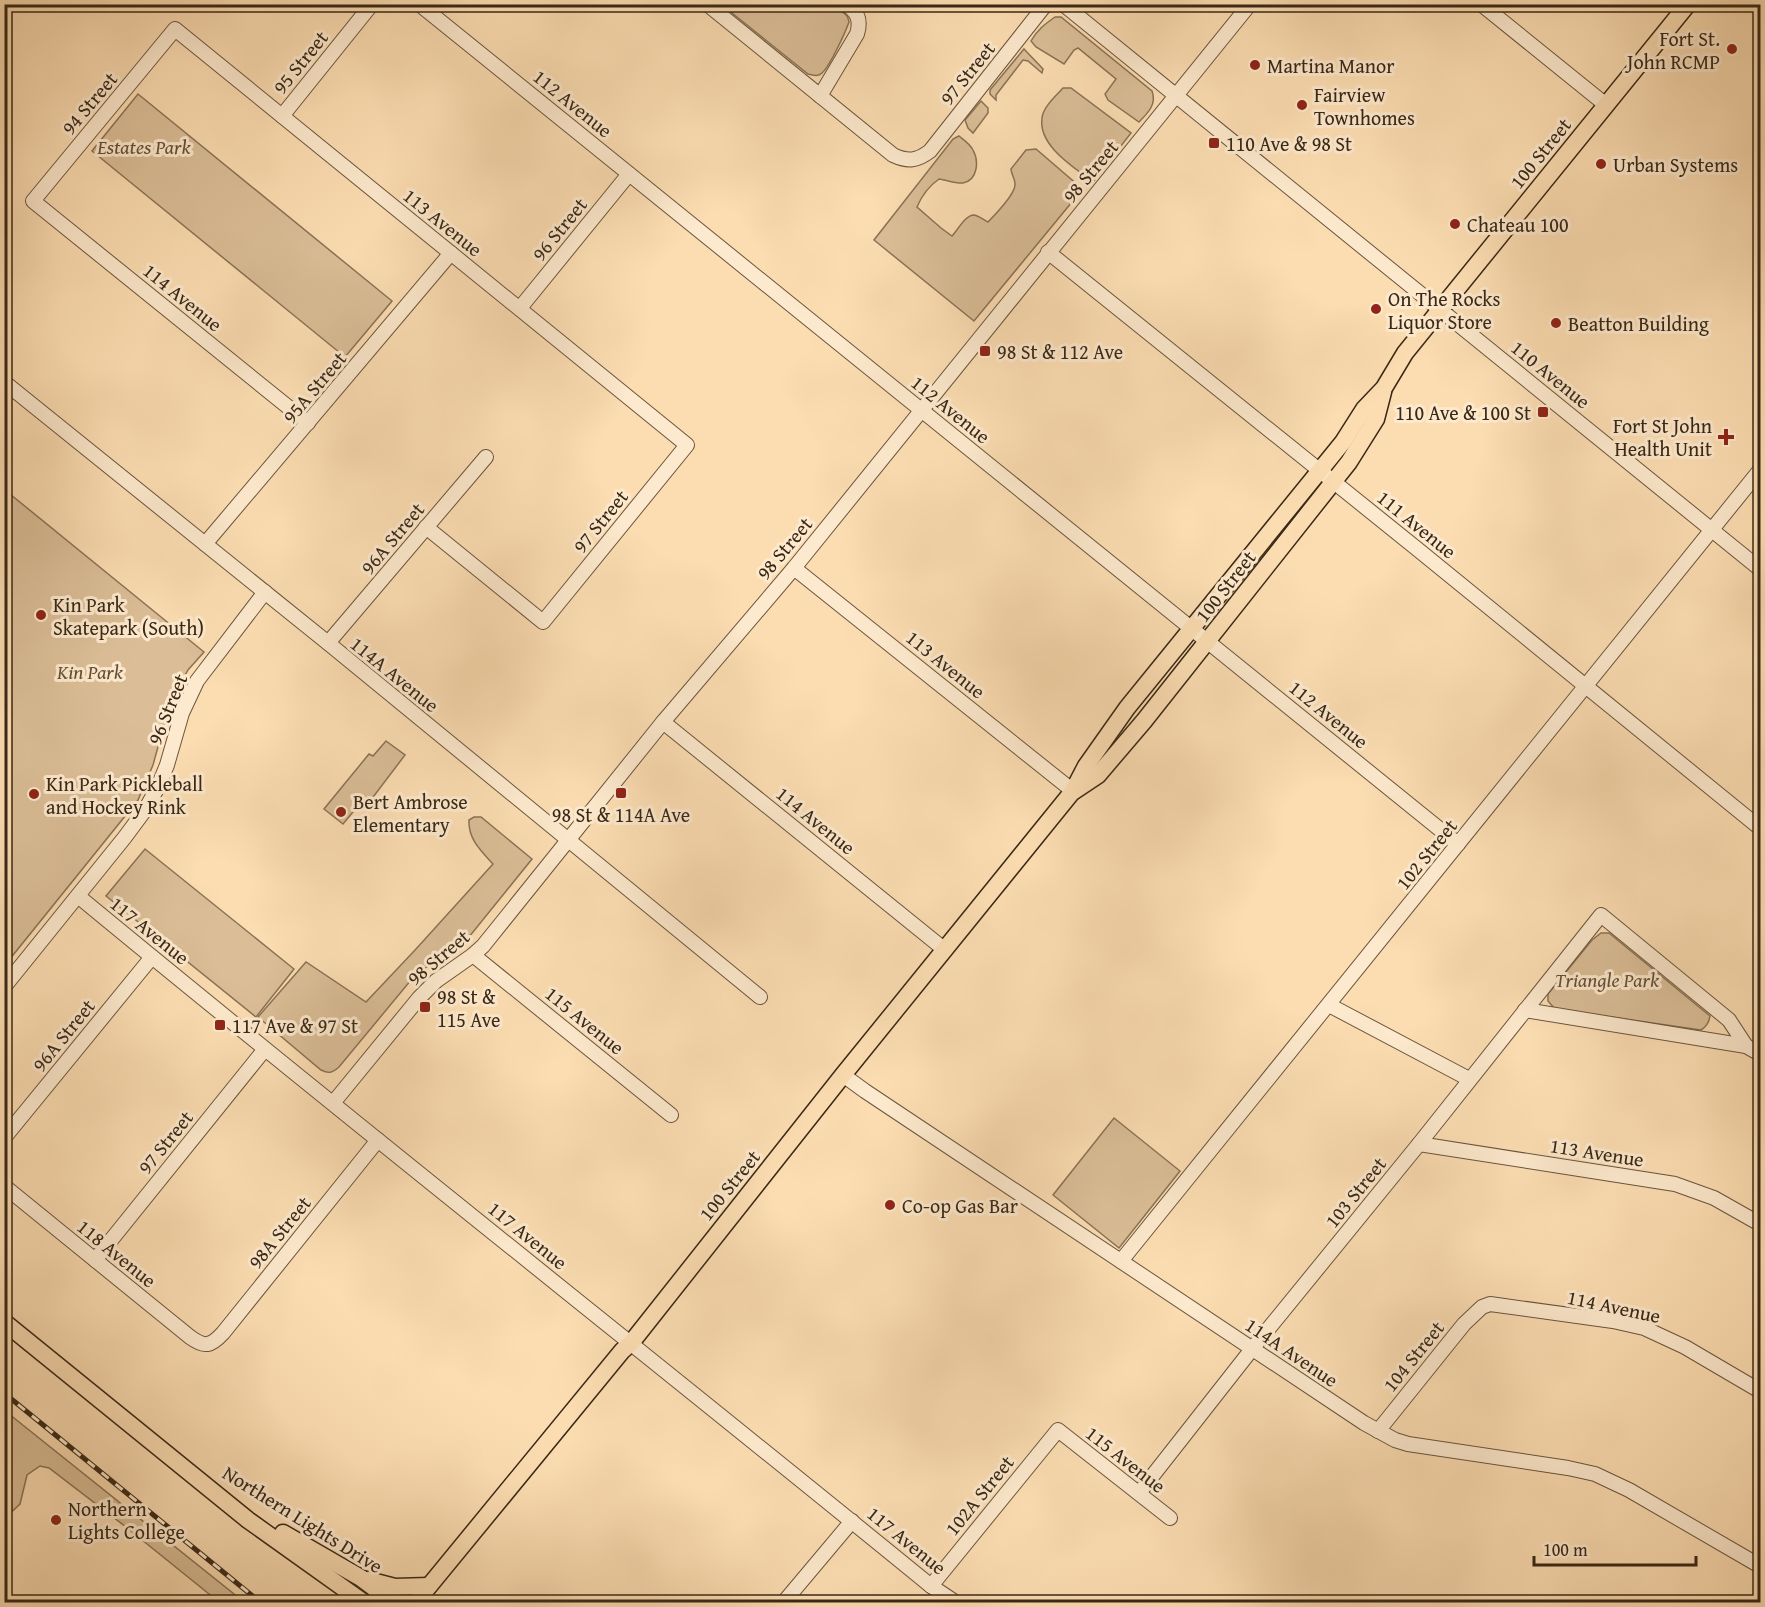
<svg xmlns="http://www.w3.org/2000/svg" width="1765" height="1607" font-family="'Gentium Book Plus',serif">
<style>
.green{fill:#dbbe97;stroke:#8a7356;stroke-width:1.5}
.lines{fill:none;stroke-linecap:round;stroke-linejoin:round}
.minor-casing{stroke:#6a553d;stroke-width:16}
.major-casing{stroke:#392816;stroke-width:19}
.minor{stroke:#fde9cd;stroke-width:14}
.major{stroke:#fcddb2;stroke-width:16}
.rail-casing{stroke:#392816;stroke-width:5}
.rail{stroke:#fde9cd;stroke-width:3;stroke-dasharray:9;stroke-linecap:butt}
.poi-dot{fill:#8f2418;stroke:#fde9cd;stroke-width:2}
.labels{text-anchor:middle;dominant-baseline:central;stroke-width:6;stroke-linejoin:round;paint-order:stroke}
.poi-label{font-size:20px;fill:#392816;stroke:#fde9cd;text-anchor:start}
.street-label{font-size:20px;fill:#392816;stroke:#fde9cd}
.park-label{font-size:20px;font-style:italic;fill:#624e36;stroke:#fde9cd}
</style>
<rect width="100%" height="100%" fill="#fcddb2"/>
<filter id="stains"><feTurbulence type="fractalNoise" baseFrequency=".00333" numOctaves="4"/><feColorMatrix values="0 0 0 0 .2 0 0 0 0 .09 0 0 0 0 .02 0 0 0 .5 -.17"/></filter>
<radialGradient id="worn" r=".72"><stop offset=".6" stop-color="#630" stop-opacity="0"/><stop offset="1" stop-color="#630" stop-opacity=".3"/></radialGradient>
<g class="green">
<path d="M 722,5 C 744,4 831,1 845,14 C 848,16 848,18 849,22 C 845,33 830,66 822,73 C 818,77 813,75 808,74 Z"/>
<path d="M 1055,17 L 1061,17 L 1152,91 C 1157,104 1148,113 1139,122 L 1108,100 L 1105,94 L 1116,79 L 1078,48 L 1074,50 L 1064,64 L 1036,47 L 1031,41 C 1037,30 1045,24 1055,17 Z"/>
<polygon points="1024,49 1043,69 1042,73 1028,61 1023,60 996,95 996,100 990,94 990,90"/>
<path d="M 1063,88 L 1071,88 L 1131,133 L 1093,182 C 1074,167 1038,146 1042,118 C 1043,107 1056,96 1063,88 Z"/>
<polygon points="138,94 392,301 345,357 92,151"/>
<polygon points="981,101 988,108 988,113 973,133 968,128 965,120"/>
<path d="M 959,136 C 964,140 970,144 973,150 C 979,161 978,180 963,183 C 956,184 947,180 939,179 C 929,186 922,195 917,207 L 941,228 L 952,236 C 958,230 965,215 974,215 C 979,216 984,220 988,222 C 995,215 1016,193 1015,184 C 1015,179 1011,173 1011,169 L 1026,150 L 1036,149 L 1079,186 L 1081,191 L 974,321 L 874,240 L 953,139 Z"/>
<polygon points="5,490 204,652 188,670 171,700 153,765 138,800 5,965"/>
<polygon points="386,741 405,755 364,809 358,806 343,824 324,809 369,754 373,756"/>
<path d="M 474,817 L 481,817 L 532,859 L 469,937 L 436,959 L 411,980 L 339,1067 C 332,1073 329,1074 321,1070 L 258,1017 L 306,962 L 366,1002 L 416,949 L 493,864 C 481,851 468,839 469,820 Z"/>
<polygon points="145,849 294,969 256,1017 106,896"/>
<path d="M 1601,933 L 1609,933 L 1710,1016 C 1709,1023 1706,1027 1701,1030 L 1555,1009 L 1548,1001 L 1548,994 L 1592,940 Z"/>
<polygon points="1114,1118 1180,1171 1119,1248 1053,1195"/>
<polygon points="4,1410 244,1602 219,1602 126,1527 49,1468 40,1466 27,1475 20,1504 5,1518"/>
</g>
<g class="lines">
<defs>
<g id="minor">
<polyline points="419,4 1458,844"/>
<path d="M 707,4 L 893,155 C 908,162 917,161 930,151 L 1046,4"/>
<polyline points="1063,4 1760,569"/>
<polyline points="1481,4 1606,105"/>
<path d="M 820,96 L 857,34 C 861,21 858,11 845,4"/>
<polyline points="282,116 372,4"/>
<polyline points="1048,252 1416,548 1760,828"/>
<polyline points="520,308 629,174"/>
<polyline points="4,382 328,643 760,997"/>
<polyline points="308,423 33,201 175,29 687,445 543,622 426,527"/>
<polyline points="205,544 451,253"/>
<polyline points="794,568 1073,791"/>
<polyline points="328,643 486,457"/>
<polyline points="663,722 945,950"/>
<path d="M 78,896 C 360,1129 648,1355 931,1586 L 955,1602"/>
<polyline points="473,955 671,1115"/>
<polyline points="4,987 125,837 145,810 158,787 167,765 182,713 197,681 265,592"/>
<polyline points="1329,1005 1469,1079"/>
<polyline points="1525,1010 1746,1046 1760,1054"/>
<polyline points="843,1075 865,1091 1364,1423 1395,1440 1408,1444 1568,1468 1595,1474 1629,1490 1760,1566"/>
<polyline points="333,1103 419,998 436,981 473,955 483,946 663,722 794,568 1250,4"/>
<polyline points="4,1138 152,957"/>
<polyline points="1419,1144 1675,1184 1714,1198 1760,1224"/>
<path d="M 4,1186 L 190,1337 C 205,1348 211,1346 223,1333 L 378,1140"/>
<polyline points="95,1260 265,1049"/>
<polyline points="1121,1261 1760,470"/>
<polyline points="1378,1431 1464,1324 1482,1307 1490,1304 1613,1321 1644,1328 1685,1347 1760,1391"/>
<polyline points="1139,1493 1252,1349 1419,1144 1601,915 1729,1020 1746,1046"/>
<polyline points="931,1586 1058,1430 1170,1518"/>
<polyline points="784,1602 852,1521"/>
</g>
<g id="major">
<polyline points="1074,791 1098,775 1144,721 1349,462 1376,419 1383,392"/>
<polyline points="4,1322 248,1520 363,1602"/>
<polyline points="283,1533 361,1578 393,1602"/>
<polyline points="368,1580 395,1587 429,1586"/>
<polyline points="416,1602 622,1351 631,1343 843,1075 1073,791 1086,766 1127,708 1343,442 1364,409 1384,388 1405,353 1688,4"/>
</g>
</defs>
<use href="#minor" class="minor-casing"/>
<use href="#major" class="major-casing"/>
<use href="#minor" class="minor"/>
<use href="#major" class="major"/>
<defs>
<polyline id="rail" points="4,1393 260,1602"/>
</defs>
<use href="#rail" class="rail-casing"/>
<use href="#rail" class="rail"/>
</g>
<g class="poi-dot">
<circle cx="1732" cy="49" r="6"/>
<circle cx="1255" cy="65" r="6"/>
<circle cx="1302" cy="105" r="6"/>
<rect x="1208" y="137" width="12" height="12" rx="3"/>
<circle cx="1601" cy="164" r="6"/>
<circle cx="1455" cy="224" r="6"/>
<circle cx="1376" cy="309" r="6"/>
<circle cx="1556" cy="323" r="6"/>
<rect x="979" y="345" width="12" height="12" rx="3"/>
<rect x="1537" y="406" width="12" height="12" rx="3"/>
<path d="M1723 428h6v6h6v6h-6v6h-6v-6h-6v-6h6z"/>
<circle cx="41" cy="615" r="6"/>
<rect x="615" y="787" width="12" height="12" rx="3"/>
<circle cx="34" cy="794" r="6"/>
<circle cx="341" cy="812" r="6"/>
<rect x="419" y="1001" width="12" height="12" rx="3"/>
<rect x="214" y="1019" width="12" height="12" rx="3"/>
<circle cx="890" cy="1205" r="6"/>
<circle cx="56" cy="1520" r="6"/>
</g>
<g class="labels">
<g class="poi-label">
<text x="1720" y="38" text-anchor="end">Fort St.<tspan x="1720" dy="23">John RCMP</tspan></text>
<text x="1267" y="65">Martina Manor</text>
<text x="1314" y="94">Fairview<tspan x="1314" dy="23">Townhomes</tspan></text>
<text x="1226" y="143">110 Ave &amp; 98 St</text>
<text x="1613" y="164">Urban Systems</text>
<text x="1467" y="224">Chateau 100</text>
<text x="1388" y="298">On The Rocks<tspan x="1388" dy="23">Liquor Store</tspan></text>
<text x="1568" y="323">Beatton Building</text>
<text x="997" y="351">98 St &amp; 112 Ave</text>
<text x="1531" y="412" text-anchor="end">110 Ave &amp; 100 St</text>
<text x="1712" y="425" text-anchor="end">Fort St John<tspan x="1712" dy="23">Health Unit</tspan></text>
<text x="53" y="604">Kin Park<tspan x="53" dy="23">Skatepark (South)</tspan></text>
<text x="46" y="783">Kin Park Pickleball<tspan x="46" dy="23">and Hockey Rink</tspan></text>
<text x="353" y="801">Bert Ambrose<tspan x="353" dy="23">Elementary</tspan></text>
<text x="621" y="814" text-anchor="middle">98 St &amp; 114A Ave</text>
<text x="437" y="996">98 St &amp;<tspan x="437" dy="23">115 Ave</tspan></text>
<text x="232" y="1025">117 Ave &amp; 97 St</text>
<text x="902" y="1205">Co-op Gas Bar</text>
<text x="68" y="1508">Northern<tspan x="68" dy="23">Lights College</tspan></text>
</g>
<g class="street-label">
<text transform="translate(300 62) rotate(-51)">95 Street</text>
<text transform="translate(967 73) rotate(-51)">97 Street</text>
<text transform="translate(89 103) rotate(-50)">94 Street</text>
<text transform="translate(573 103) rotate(39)">112 Avenue</text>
<text transform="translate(1540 153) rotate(-51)">100 Street</text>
<text transform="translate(1090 171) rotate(-50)">98 Street</text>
<text transform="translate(443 222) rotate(39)">113 Avenue</text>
<text transform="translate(559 229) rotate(-51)">96 Street</text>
<text transform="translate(183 297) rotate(39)">114 Avenue</text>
<text transform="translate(1551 374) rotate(39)">110 Avenue</text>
<text transform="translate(314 387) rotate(-50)">95A Street</text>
<text transform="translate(951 409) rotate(39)">112 Avenue</text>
<text transform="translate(600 521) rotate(-51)">97 Street</text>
<text transform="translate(1417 524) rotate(39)">111 Avenue</text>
<text transform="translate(392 538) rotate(-50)">96A Street</text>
<text transform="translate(784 548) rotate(-50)">98 Street</text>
<text transform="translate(1225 586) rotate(-52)">100 Street</text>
<text transform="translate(946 664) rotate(39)">113 Avenue</text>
<text transform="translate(395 674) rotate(39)">114A Avenue</text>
<text transform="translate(167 709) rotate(-68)">96 Street</text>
<text transform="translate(1329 714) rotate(39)">112 Avenue</text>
<text transform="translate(816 820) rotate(39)">114 Avenue</text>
<text transform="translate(1426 854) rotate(-51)">102 Street</text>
<text transform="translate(150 930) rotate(39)">117 Avenue</text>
<text transform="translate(438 957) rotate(-40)">98 Street</text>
<text transform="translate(585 1020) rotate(39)">115 Avenue</text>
<text transform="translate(63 1035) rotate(-51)">96A Street</text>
<text transform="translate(165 1142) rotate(-51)">97 Street</text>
<text transform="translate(1597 1152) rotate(9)">113 Avenue</text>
<text transform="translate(729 1185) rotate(-51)">100 Street</text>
<text transform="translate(1355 1192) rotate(-51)">103 Street</text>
<text transform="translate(279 1232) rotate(-51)">98A Street</text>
<text transform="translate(528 1235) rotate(39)">117 Avenue</text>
<text transform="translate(117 1253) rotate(39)">118 Avenue</text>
<text transform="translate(1614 1306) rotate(12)">114 Avenue</text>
<text transform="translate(1292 1352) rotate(34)">114A Avenue</text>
<text transform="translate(1413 1356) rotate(-51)">104 Street</text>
<text transform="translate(1126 1459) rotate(38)">115 Avenue</text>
<text transform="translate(979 1495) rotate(-51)">102A Street</text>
<text transform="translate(303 1519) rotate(32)">Northern Lights Drive</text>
<text transform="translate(907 1540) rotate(39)">117 Avenue</text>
</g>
<g class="park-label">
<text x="144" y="146">Estates Park</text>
<text x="90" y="671">Kin Park</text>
<text x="1607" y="979">Triangle Park</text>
</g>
</g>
<rect width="1765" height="1607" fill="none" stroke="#fcddb2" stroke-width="24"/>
<rect x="6" y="6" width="1753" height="1595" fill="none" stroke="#392816" stroke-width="3"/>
<rect x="12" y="12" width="1741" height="1583" fill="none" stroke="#392816" stroke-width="1.5"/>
<path d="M1534 1556v9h162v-9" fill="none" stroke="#392816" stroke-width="3"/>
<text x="1543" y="1556" font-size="18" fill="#392816" stroke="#fde9cd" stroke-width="4.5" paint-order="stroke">100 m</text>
<rect width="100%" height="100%" filter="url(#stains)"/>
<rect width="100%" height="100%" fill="url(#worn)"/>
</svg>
